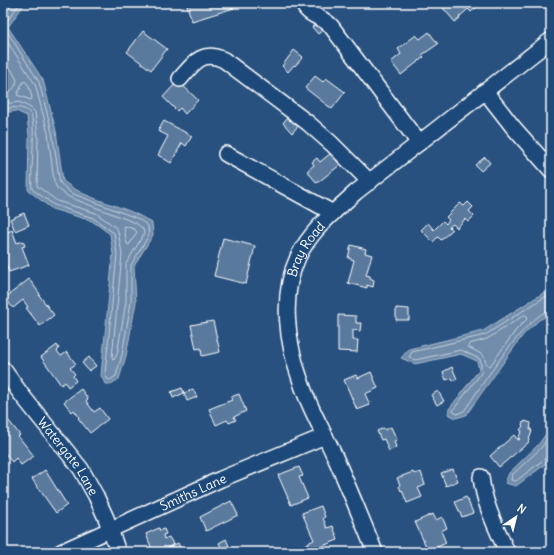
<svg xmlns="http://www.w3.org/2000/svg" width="554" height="555" font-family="Delius,sans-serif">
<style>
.water{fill:#718dab;stroke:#aabbcd}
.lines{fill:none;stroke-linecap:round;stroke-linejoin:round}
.shore{stroke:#c6d1dd;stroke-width:1}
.building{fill:#5a7a9d;stroke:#fff}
.minor-casing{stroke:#fff;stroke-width:18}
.minor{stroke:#1f4a7a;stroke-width:15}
.labels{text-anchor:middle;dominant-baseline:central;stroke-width:4;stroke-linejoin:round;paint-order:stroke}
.street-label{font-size:13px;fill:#fff;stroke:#1f4a7a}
</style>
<rect width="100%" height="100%" fill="#28517f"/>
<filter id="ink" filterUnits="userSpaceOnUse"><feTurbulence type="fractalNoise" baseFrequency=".025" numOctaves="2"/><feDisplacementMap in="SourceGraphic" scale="8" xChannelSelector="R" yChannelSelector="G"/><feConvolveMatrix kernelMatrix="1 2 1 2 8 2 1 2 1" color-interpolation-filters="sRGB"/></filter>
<g filter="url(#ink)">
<g class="water">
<path d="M 3,3 L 25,3 L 8,27 L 43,80 L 56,131 L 63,181 C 88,202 125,204 152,223 L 153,235 L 134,266 L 136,302 L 126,356 L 119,379 L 111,384 L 105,384 L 101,375 L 113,254 L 110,234 L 92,221 L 52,209 L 28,190 L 29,136 L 27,116 L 16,111 L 3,113 L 3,86 L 8,81 L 3,73 Z"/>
<polygon points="551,288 551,314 539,320 523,335 466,415 456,418 448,414 449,409 479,370 477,361 461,354 415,364 401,358 409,349 483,331"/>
<polygon points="551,427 551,460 516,486 505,483 509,473 538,445"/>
</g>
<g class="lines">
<g class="shore">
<polyline points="3,35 35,84 48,133 54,182 57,188 69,197 136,223 143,229 144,234 126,264 126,302 117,354 114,360 112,358 122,254 118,231 115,227 96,213 57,201 37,186 38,136 35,112 31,108 19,102 3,104"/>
<path d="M 3,66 L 11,69 L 17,80 C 16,88 10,93 3,94"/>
<polygon points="26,82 29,86 32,98 31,100 17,95 23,82"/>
<path d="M 3,109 C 11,108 23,105 30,113 C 37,122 30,175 32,189 L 54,205 L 93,218 L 114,233 L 117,254 L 105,374 L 107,379 L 110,380 L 116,376 L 122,355 L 131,302 L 131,265 L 149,235 L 148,226 L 139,219 L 71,193 L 60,183 L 52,132 L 39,82 L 5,28 L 5,24 L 20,3"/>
<polygon points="125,226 134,229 137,232 129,245 127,244 124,228"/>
<path d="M 551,293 L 485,335 L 412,352 L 409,357 L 415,360 L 461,350 L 480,359 L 482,372 L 453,410 L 454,412 L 457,414 L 464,411 C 479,390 527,313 551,310"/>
<polygon points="525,315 527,316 528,318 516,330 490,366 487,365 483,355 468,347 469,344 487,339"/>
<polyline points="551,434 541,448 512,475 511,480 516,481 547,457 551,457"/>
</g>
</g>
<g class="building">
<polygon points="198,3 233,3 234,8 192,21 187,6"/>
<polygon points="448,3 481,3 471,12 468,9 459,17 460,18 455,22 443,8"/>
<polygon points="318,22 323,30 318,34 312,27"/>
<polygon points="143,31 167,49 151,70 127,52"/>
<polygon points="429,32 438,44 422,55 424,57 401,75 391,62 401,54 398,49 416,35 420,39"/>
<polygon points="294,50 303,57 295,66 294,65 288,72 282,66"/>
<polygon points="315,76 323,82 326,78 345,92 332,109 305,88"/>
<polygon points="178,81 198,100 185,114 180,108 177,111 163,97"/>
<polygon points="287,118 290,121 291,120 298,126 292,133 283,123"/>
<polygon points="164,121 192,136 186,146 182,143 171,163 158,155 168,136 158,131"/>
<polygon points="331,153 340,165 317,183 307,171 314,165 312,162 317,158 320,162"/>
<polygon points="485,157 490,163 481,171 475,165"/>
<polygon points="468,202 473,207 469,211 474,216 468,222 465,219 457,228 453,224 449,227 452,230 441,240 438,237 433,242 421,230 428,223 434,230 443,221 446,224 449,220 446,217 460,203 464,206"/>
<polygon points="24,213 29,225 15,231 10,219"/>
<polygon points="12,230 17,243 23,241 25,246 22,247 29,265 9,272 3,257 3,234"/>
<polygon points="223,238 255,246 246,284 214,276"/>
<polygon points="351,245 366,249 365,253 372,255 366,275 370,276 370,278 374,280 373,287 367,285 367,288 348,283 354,260 348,258"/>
<polygon points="29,279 40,294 39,295 54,315 40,326 26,308 28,307 23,300 13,308 5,298"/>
<polygon points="396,308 409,309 409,320 396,320"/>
<polygon points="338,315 356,316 356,323 361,323 360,331 353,330 353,340 358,340 357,352 338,351"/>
<polygon points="213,321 220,352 202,356 201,348 196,349 191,325"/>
<polygon points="57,345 59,349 57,351 61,356 67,352 76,364 70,368 75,374 73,376 76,381 68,387 65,382 61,385 41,357"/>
<polygon points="89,357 96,366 89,371 82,363"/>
<polygon points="452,367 457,379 453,381 452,378 446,380 443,372"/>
<polygon points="371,372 378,388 365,394 370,405 357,410 344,380 356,375 358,378"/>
<polygon points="182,388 184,393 193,389 197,397 187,401 184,393 173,398 171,392"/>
<polygon points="81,389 88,399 86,401 94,412 100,408 108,419 90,433 78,418 79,417 74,410 72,412 64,402"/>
<polygon points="438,391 444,401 437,405 431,395"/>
<polygon points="239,394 246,411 234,417 236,420 229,423 227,420 216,425 209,409 232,400 231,397"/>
<polygon points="8,420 20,435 18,436 34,456 21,465 16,458 12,462 3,451 3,424"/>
<polygon points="525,421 531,423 530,430 532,430 531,431 532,431 528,443 499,467 490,456 514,435 518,440 520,439 518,438 522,431 520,430 523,426 522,425 523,422 524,423"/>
<polygon points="391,427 397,440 394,441 396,447 389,451 384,439 381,440 377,431 384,428 385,430"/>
<polygon points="299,467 303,476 299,477 308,498 291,505 278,475"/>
<polygon points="453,469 458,481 446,486 441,473"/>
<polygon points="45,470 67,505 56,513 32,479"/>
<polygon points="413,472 414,474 421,472 425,485 418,488 422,497 407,503 402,490 401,491 399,486 400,485 397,478"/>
<polygon points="466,497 469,501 468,501 473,513 462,517 455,502"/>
<polygon points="231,501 238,515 206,531 200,517"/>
<polygon points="321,506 325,517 323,518 327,528 333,526 338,540 307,552 304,545 314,540 302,513"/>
<polygon points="433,514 436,520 442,517 447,528 441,531 446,543 428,551 415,522"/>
<polygon points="159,528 160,531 164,529 166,534 163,535 164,539 169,537 173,544 168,548 178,543 182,552 153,552 146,534"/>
<polygon points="226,539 229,546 222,549 219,543"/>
</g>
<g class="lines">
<defs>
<g id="minor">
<path d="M 303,3 C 307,16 322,16 331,26 L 419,143"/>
<path d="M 180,79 C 193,64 202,49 224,60 L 308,123 L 332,144 L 370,182"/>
<polyline points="485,91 513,127 551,170"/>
<polyline points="226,154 333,213"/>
<path id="s1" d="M 3,369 L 21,394 L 81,469 L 96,496 L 106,518 L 118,552"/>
<path d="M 481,477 C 484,504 496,527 507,552"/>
<path id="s2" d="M 61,552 L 221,479 L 325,436"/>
<path id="s3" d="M 375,552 C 362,520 349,488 335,457 C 324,432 309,408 301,382 C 287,343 280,296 298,257 C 311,230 334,212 356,192 L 551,40"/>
</g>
</defs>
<use href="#minor" class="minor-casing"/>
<use href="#minor" class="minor"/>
</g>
</g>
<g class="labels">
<g class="street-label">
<text stroke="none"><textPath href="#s3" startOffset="324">Bray Road</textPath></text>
<text stroke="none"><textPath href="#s1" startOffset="109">Watergate Lane</textPath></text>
<text stroke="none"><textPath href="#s2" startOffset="145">Smiths Lane</textPath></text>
</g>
</g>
<rect width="554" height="555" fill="none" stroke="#1f4a7a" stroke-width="16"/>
<rect x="8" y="8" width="538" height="539" fill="none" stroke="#fff" stroke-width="1.5" filter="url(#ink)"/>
<g transform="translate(516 517) rotate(35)" stroke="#1f4a7a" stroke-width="3" paint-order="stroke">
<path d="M0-3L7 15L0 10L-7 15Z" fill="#ffffff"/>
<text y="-6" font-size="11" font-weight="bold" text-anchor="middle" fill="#ffffff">N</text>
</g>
</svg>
